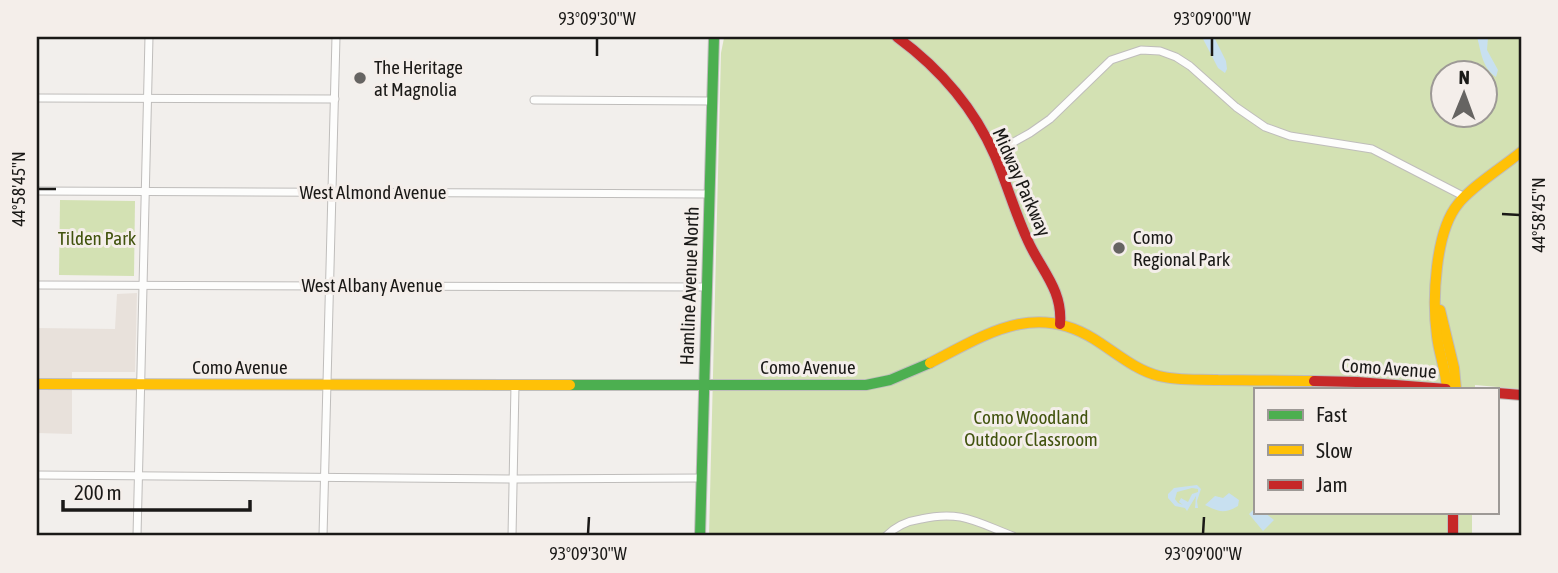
<svg xmlns="http://www.w3.org/2000/svg" width="1558" height="573" font-family="'Asap Condensed',sans-serif">
<style>
.built{fill:#e8e1db}
.green{fill:#d3e1b3;fill-rule:evenodd}
.water{fill:#c8e0f0;fill-rule:evenodd}
.lines{fill:none;stroke-linecap:round;stroke-linejoin:round}
.street-casing{stroke:#bfbdbb;stroke-width:9}
.fast-casing{stroke:#bfbdbb;stroke-width:12}
.slow-casing{stroke:#bfbdbb;stroke-width:12}
.jam-casing{stroke:#bfbdbb;stroke-width:12}
.street{stroke:#fdfdfc;stroke-width:7}
.fast{stroke:#4caf50;stroke-width:10}
.slow{stroke:#ffc107;stroke-width:10}
.jam{stroke:#c62828;stroke-width:10}
.ticks{fill:none;stroke:#1a1917;stroke-width:2.5}
.poi-dot{fill:#666462;stroke:#f4eeea;stroke-width:2.5}
.labels{text-anchor:middle;dominant-baseline:central;stroke-width:6;stroke-linejoin:round;paint-order:stroke}
.poi-label{font-size:19px;fill:#1a1917;stroke:#f4eeea;text-anchor:start}
.street-label{font-size:19px;fill:#1a1917;stroke:#f4eeea}
.park-label{font-size:19px;fill:#41530e;stroke:#f4eeea}
.neatline{fill:none;stroke:#1a1917;stroke-width:2.5}
.ticks-label{font-size:18px;text-anchor:middle;fill:#1a1917}
</style>
<rect width="100%" height="100%" fill="#f2efec"/>
<polygon class="built" points="137,293 135,372 72,372 72,434 37,433 37,328 115,329 117,294"/>
<g class="green">
<path d="M 705,37 L 1521,37 L 1521,389 L 1475,385 L 1475,389 L 1255,389 L 1255,512 L 1472,512 L 1472,536 L 709,536 L 721,53 L 724,38 ZM 1442,74 L 1484,74 L 1484,116 L 1442,116 Z"/>
<polygon points="60,200 135,201 134,276 59,275"/>
</g>
<g class="water">
<polygon points="1202,37 1214,37 1226,61 1227,69 1225,73 1218,68"/>
<path d="M 1477,37 L 1488,37 L 1487,50 L 1498,70 L 1496,77 C 1482,68 1481,51 1477,37 Z"/>
<path d="M 1197,485 L 1201,489 L 1197,501 L 1198,508 L 1195,508 L 1196,496 L 1187,511 L 1185,508 L 1175,506 L 1168,498 L 1168,494 L 1174,488 ZM 1192,488 L 1198,489 L 1198,492 L 1192,494 L 1188,502 L 1181,498 L 1179,502 L 1183,505 L 1178,503 L 1175,499 L 1177,492 Z"/>
<path d="M 1229,493 L 1239,500 L 1238,506 C 1224,514 1219,512 1205,505 L 1215,496 L 1223,498 Z"/>
<polygon points="1255,508 1255,512 1264,512 1274,520 1263,531 1249,514"/>
</g>
<g class="lines">
<defs>
<g id="street">
<polyline points="37,98 335,99"/>
<polyline points="534,100 712,101"/>
<polyline points="994,153 1030,133 1050,119 1111,60 1141,50 1160,51 1176,57 1190,66 1236,107 1265,127 1290,136 1372,149 1465,197"/>
<polyline points="37,191 709,194"/>
<polyline points="37,285 707,287"/>
<polyline points="37,475 517,479 702,478"/>
<polyline points="137,536 149,37"/>
<polyline points="323,536 336,37"/>
<polyline points="512,536 515,385"/>
<path d="M 886,536 C 896,526 907,521 921,519 C 961,510 976,522 1013,536"/>
</g>
<g id="fast">
<polyline points="570,385 866,385 890,380 930,363"/>
<polyline points="700,536 714,37"/>
</g>
<g id="slow">
<polyline points="1440,310 1454,368 1456,389"/>
<path d="M 930,363 C 985,335 1034,301 1094,339 C 1115,352 1135,370 1159,376 C 1178,381 1199,379 1218,380 C 1250,380 1282,381 1314,381"/>
<polyline points="37,384 570,385"/>
<path d="M 1447,389 C 1446,370 1439,354 1437,336 C 1432,300 1435,232 1458,204 C 1472,186 1503,167 1521,152"/>
</g>
<g id="jam">
<path d="M 897,37 C 939,68 974,108 995,156 C 1007,184 1015,213 1028,241 C 1041,270 1063,290 1060,324"/>
<polyline points="1314,381 1357,382 1446,389"/>
<polyline points="1497,393 1521,395"/>
<polyline points="1453,512 1453,536"/>
</g>
</defs>
<use href="#street" class="street-casing"/>
<use href="#fast" class="fast-casing"/>
<use href="#slow" class="slow-casing"/>
<use href="#jam" class="jam-casing"/>
<use href="#street" class="street"/>
<use href="#fast" class="fast"/>
<use href="#slow" class="slow"/>
<use href="#jam" class="jam"/>
</g>
<path class="ticks" d="M 597,56 L 597,38M 1212,56 L 1212,38M 38,189 L 56,189M 1502,214 L 1520,215M 588,534 L 589,517M 1203,534 L 1204,517"/>
<g class="poi-dot">
<circle cx="360" cy="78" r="7"/>
<circle cx="1119" cy="248" r="7"/>
</g>
<g class="labels">
<g class="poi-label">
<text x="374" y="67">The Heritage<tspan x="374" dy="22">at Magnolia</tspan></text>
<text x="1133" y="237">Como<tspan x="1133" dy="22">Regional Park</tspan></text>
</g>
<g class="street-label">
<text transform="translate(1022 182) rotate(66)">Midway Parkway</text>
<text x="373" y="192">West Almond Avenue</text>
<text x="372" y="285">West Albany Avenue</text>
<text transform="translate(689 286) rotate(-88)">Hamline Avenue North</text>
<text x="240" y="367">Como Avenue</text>
<text x="808" y="367">Como Avenue</text>
<text transform="translate(1389 368) rotate(4)">Como Avenue</text>
</g>
<g class="park-label">
<text x="97" y="238">Tilden Park</text>
<text x="1031" y="417">Como Woodland<tspan x="1031" dy="22">Outdoor Classroom</tspan></text>
</g>
</g>
<rect width="1558" height="573" fill="none" stroke="#f4eeea" stroke-width="77"/>
<rect x="1254" y="388" width="245" height="126" fill="#f4eeea" stroke="#9d9996" stroke-width="2"/>
<rect x="1268" y="410" width="35" height="10" fill="#4caf50" stroke="#9d9996" stroke-width="2"/>
<text x="1316" y="422" font-size="21" fill="#1a1917">Fast</text>
<rect x="1268" y="445" width="35" height="10" fill="#ffc107" stroke="#9d9996" stroke-width="2"/>
<text x="1316" y="458" font-size="21" fill="#1a1917">Slow</text>
<rect x="1268" y="480" width="35" height="10" fill="#c62828" stroke="#9d9996" stroke-width="2"/>
<text x="1316" y="492" font-size="21" fill="#1a1917">Jam</text>
<g transform="translate(1464 94) rotate(1)"><circle r="33" fill="#f4eeea" stroke="#9d9996" stroke-width="2"/>
<path d="M0-5L12 26L0 18L-12 26Z" fill="#666462"/>
<text y="-10" font-size="19" font-weight="bold" text-anchor="middle" fill="#1a1917">N</text>
</g>
<path d="M63 500v10h187v-10" fill="none" stroke="#1a1917" stroke-width="3.5"/>
<text x="74" y="500" font-size="21" fill="#1a1917" stroke="#f4eeea" stroke-width="5" paint-order="stroke">200 m</text>
<rect x="38" y="38" width="1482" height="496" class="neatline"/>
<g class="ticks-label">
<text x="597" y="25">93°09'30"W</text>
<text x="1212" y="25">93°09'00"W</text>
<text transform="translate(19 189) rotate(-90)" y="6">44°58'45"N</text>
<text transform="translate(1539 215) rotate(-90)" y="6">44°58'45"N</text>
<text x="588" y="560">93°09'30"W</text>
<text x="1203" y="560">93°09'00"W</text>
</g>
</svg>
